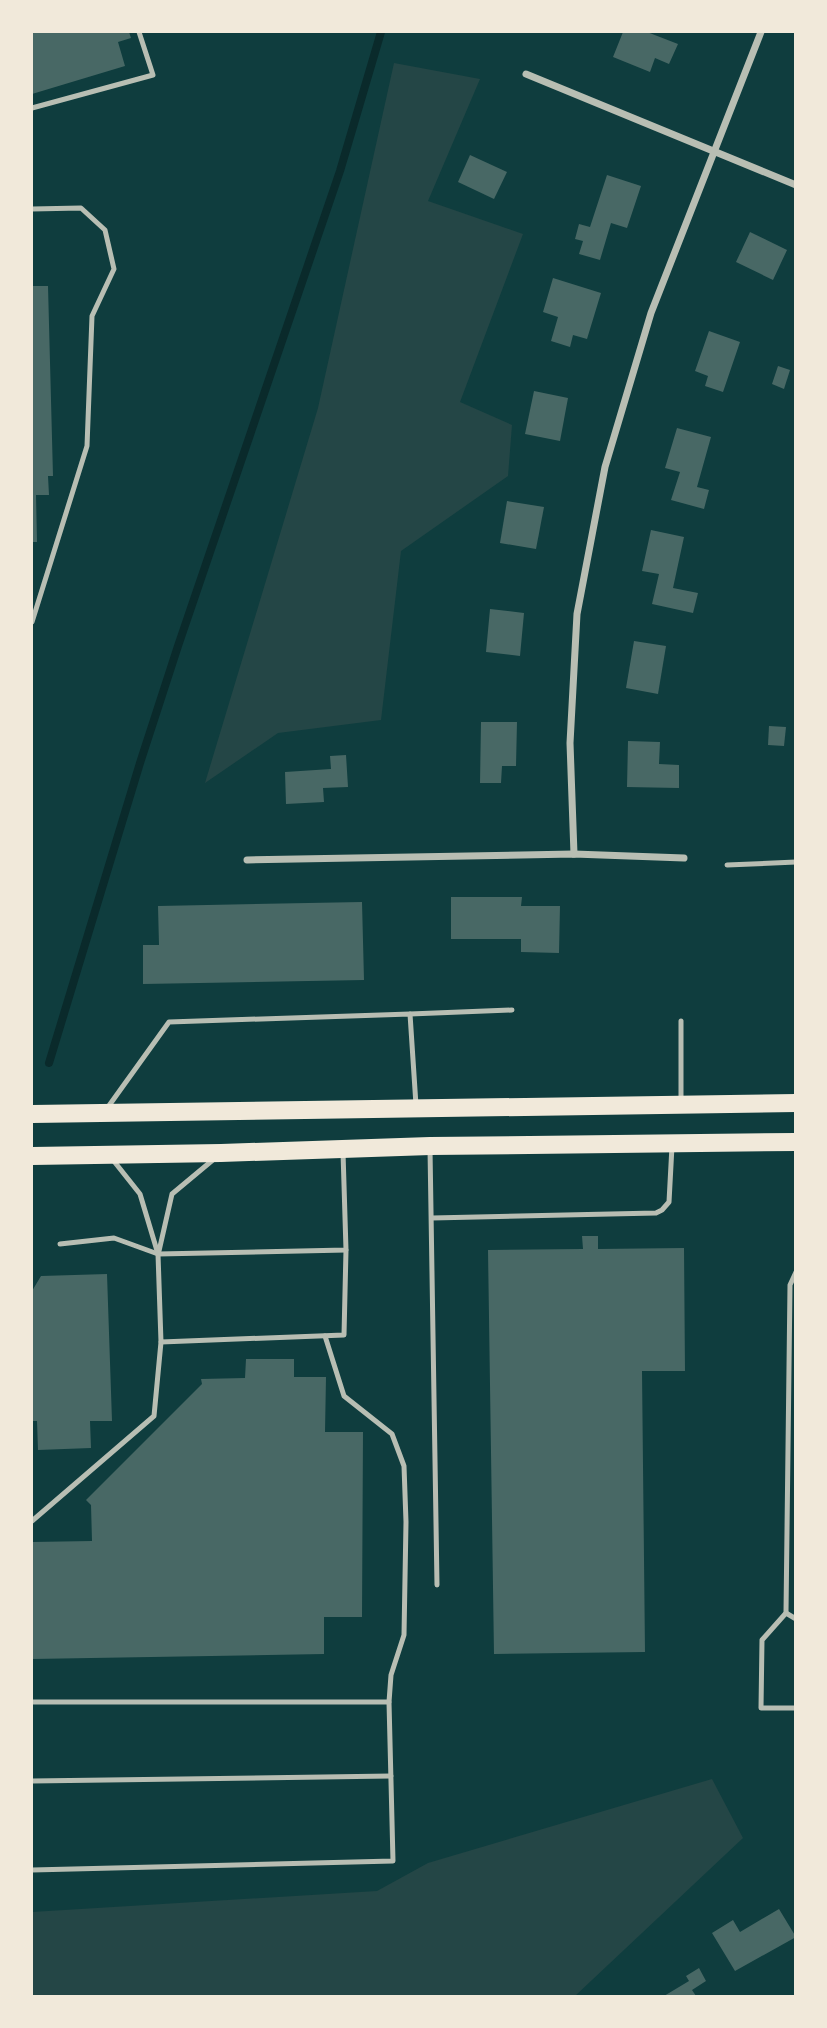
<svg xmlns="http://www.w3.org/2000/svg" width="827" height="2028" font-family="Mulish,sans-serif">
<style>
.green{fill:#244646}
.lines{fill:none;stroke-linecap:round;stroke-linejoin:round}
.stream{stroke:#0a2a2b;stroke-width:8}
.building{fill:#486865}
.service{stroke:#b8beb3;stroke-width:5}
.minor{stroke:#b8beb3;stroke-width:7}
.primary{stroke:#f1e9da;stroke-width:18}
</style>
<rect width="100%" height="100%" fill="#0f3d3e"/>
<g class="green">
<polygon points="394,63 480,79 428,201 523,234 460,402 512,425 508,476 401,551 381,720 278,733 205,783 318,408"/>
<polygon points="712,1779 743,1838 575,1996 32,1996 32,1912 377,1891 428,1863"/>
</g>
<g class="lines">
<polyline class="stream" points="49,1063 140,763 178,646 340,171 381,32"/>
</g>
<g class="building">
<polygon points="32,32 129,32 131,38 118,42 125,66 32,94"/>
<polygon points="623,32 647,32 678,44 669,64 655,58 650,72 613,57"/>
<polygon points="470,155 507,172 494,199 458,182"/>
<polygon points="607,175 641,186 627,228 611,223 600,260 579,254 583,241 575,239 579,224 590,227"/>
<polygon points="750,232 787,250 773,280 736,262"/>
<polygon points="553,278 601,293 587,339 573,335 570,347 551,341 558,317 543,312"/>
<polygon points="32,286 48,286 53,476 48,476 49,495 36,495 37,542 32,542"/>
<polygon points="709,331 740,342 723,392 705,386 708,376 695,371"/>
<polygon points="778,366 790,370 784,389 772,384"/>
<polygon points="534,391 568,398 560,441 525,434"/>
<polygon points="677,428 711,437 697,487 709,490 704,509 671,500 680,472 665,468"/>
<polygon points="507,501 544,507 536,549 500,543"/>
<polygon points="651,530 684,537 673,588 698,593 693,613 652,604 659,574 642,571"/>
<polygon points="490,609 524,613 520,656 486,652"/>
<polygon points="634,641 666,646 658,694 626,688"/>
<polygon points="481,722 517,722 516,766 502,766 501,783 480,783"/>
<polygon points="769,726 786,727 784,746 768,745"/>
<polygon points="628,741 660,742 659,764 679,765 679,788 627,787"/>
<polygon points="346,755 348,787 323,788 324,802 286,804 285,772 331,769 330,756"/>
<polygon points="451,897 522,897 521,906 560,906 559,953 521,952 521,939 451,939"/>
<polygon points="362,902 364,980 143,984 143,945 159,945 158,906"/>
<polygon points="582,1236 598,1236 598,1249 684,1248 685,1371 642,1371 645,1652 494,1654 488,1250 583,1249"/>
<polygon points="107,1274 112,1421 90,1421 91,1448 38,1450 37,1421 32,1421 32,1291 41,1276"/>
<polygon points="246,1359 294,1359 294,1377 326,1377 325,1432 363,1432 362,1617 324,1617 324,1654 32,1659 32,1542 92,1541 91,1505 86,1500 202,1384 201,1379 245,1378"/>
<polygon points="779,1909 796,1937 735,1971 712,1933 733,1920 740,1932"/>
<polygon points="699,1968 706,1981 692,1990 696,1996 664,1996 689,1981 686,1976"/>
</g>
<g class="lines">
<g class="service">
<polyline points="32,108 153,75 139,32"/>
<polyline points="32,209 81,208 105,230 114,269 92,316 87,446 32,622"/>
<polyline points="727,865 796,862"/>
<polyline points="410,1014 512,1010"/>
<polyline points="681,1021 681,1102"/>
<polyline points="108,1107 169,1022 410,1014 416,1105"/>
<polyline points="430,1149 437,1585"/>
<polyline points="113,1160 140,1194 158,1254 161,1342 344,1335 346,1250"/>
<polyline points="432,1218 656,1213 662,1210 669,1202 672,1146"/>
<polyline points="60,1244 114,1238 158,1254 346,1250 343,1152"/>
<polyline points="159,1251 172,1194 214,1159"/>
<polyline points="796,1272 790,1285 786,1613 762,1640 761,1708 796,1708"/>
<polyline points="325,1336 344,1396 392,1434 404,1466 406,1522 404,1635 391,1675 389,1702"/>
<polyline points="32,1521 154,1416 161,1342"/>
<polyline points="786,1613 796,1619"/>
<polyline points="32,1702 389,1702 393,1861 32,1870"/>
<polyline points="32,1781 391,1776"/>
</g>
<g class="minor">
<polyline points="526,74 796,185"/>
<polyline points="574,854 570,743 577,614 605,467 651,313 761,32"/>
<polyline points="247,860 574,854 684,858"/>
</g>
<g class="primary">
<polyline points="32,1114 796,1103"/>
<polyline points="32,1156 221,1153 430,1146 796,1142"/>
</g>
</g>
<rect width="827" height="2028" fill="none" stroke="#f1e9da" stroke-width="66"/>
</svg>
